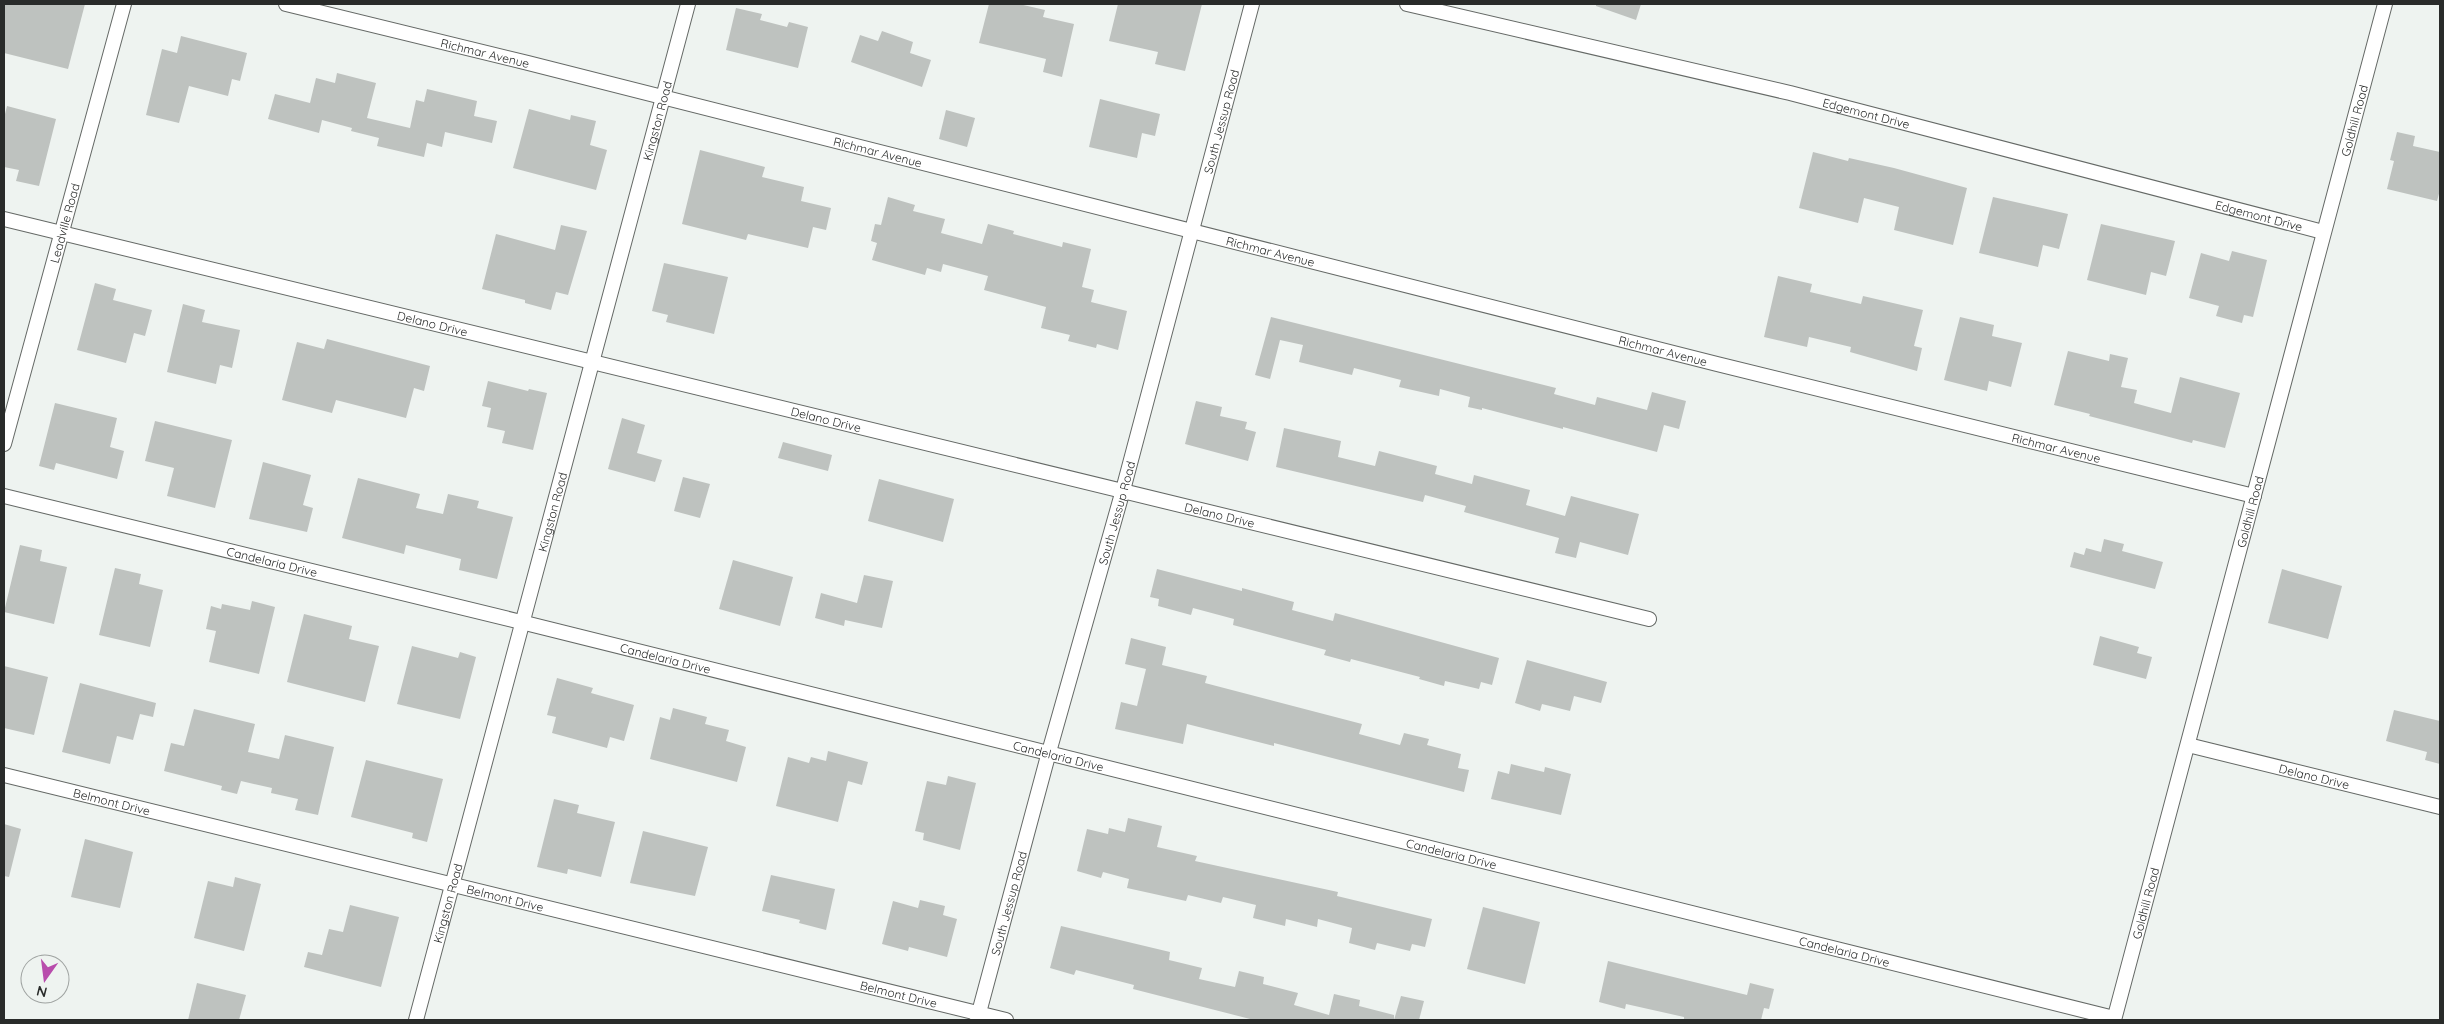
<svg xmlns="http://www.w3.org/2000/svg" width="2444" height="1024" font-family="Quicksand,sans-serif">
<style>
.building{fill:#bec2bf}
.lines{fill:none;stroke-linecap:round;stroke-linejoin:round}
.minor-casing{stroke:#656966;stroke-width:16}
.minor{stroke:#fff;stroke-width:14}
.labels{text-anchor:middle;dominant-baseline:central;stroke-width:5;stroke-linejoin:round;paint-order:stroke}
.street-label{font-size:12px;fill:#292b2a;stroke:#eef3f0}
</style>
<rect width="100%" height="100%" fill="#eef3f0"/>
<g class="building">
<polygon points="4,4 85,4 68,69 4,53"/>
<polygon points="989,4 1019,4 1045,10 1043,17 1074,24 1062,77 1043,72 1046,59 979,43"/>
<polygon points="1118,4 1202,4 1185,71 1155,64 1158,52 1109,41"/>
<polygon points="1596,4 1641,4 1636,20 1596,6"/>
<polygon points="736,8 762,14 760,20 787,27 789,22 808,27 798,68 726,50"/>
<polygon points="882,31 913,42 910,53 931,60 922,87 851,62 860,35 878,41"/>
<polygon points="181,36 247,53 240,81 232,79 228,96 189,86 179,123 146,115 162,49 177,53"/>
<polygon points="337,73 376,83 367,118 410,128 416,100 424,102 427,89 477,101 474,116 497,121 492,143 445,132 442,147 427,143 424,157 377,146 379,138 351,131 352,128 322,120 319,133 268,119 275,94 310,103 316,78 335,83"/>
<polygon points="1100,99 1160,114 1155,136 1142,133 1137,158 1089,147"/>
<polygon points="7,106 56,119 39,186 16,181 19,170 4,167 4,118"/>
<polygon points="529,109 570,120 571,115 596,121 590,145 607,150 596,190 513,168"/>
<polygon points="946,110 975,118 967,147 939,139"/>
<polygon points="2397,132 2415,136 2413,146 2440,152 2440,190 2437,201 2387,189 2394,161 2390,160"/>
<polygon points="700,150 765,167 762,177 804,187 801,201 831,208 826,230 813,227 808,248 748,234 746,240 682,224"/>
<polygon points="1813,152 1848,161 1849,158 1894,168 1967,188 1953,245 1894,230 1899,207 1864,198 1858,223 1799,208"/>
<polygon points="888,197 915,205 913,211 945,219 941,233 982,244 988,224 1014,231 1013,234 1062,247 1063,242 1091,249 1082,287 1094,290 1091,302 1127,311 1118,350 1097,344 1096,348 1068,341 1070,335 1041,328 1046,307 984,290 988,276 943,264 941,272 927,268 925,275 872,260 877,243 871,241 875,224 881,225"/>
<polygon points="1993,197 2068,214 2059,249 2043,245 2038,267 1979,253"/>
<polygon points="2101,224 2175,241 2166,276 2151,272 2146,295 2087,280"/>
<polygon points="561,225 587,231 568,295 556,292 551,310 525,303 525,300 482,289 496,234 555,250"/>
<polygon points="2232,251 2267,260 2253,317 2244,315 2242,323 2216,316 2219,306 2189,298 2201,253 2229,261"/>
<polygon points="664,263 728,277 714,334 666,322 668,315 652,311"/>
<polygon points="1778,276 1812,284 1810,292 1861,304 1863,296 1923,310 1914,346 1922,348 1917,371 1850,352 1851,347 1809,337 1807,347 1764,337"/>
<polygon points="95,283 116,289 113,300 152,310 145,336 134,333 126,363 77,350"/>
<polygon points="183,304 205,310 202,322 240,330 232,368 220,365 216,384 167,372"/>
<polygon points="1271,317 1556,388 1554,394 1595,405 1597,397 1647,410 1652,392 1686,401 1679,429 1664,425 1657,452 1563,427 1563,429 1482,408 1482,410 1468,407 1470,397 1440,389 1439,396 1399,387 1401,380 1354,368 1352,375 1299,362 1303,345 1280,340 1270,379 1255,375"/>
<polygon points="1960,317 1994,325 1992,336 2022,343 2011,387 1989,381 1987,391 1944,380"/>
<polygon points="327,339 430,366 424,391 414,388 406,418 336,400 332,413 282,400 297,342 324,349"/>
<polygon points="2068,351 2109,361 2110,354 2128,358 2121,387 2137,390 2134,403 2171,413 2180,377 2240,393 2225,448 2193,440 2192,443 2089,416 2090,414 2054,405"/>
<polygon points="488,381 528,391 529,389 547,393 533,450 502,443 505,431 487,427 491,408 482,406"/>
<polygon points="1196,401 1222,407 1220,416 1247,422 1245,429 1256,432 1248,461 1185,444"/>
<polygon points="55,403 117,418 110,447 124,451 117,479 56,463 54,470 39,466"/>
<polygon points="622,418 645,425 637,453 662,460 655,482 608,469"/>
<polygon points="155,421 232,440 215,508 167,496 174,468 145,461"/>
<polygon points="1284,428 1341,441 1338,457 1375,466 1379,451 1437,466 1435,474 1472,484 1474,475 1530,490 1526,505 1565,516 1571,496 1639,514 1628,555 1580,542 1576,558 1555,553 1559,538 1464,512 1466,506 1425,495 1423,502 1276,467"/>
<polygon points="783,442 832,455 828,471 778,458"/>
<polygon points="263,462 311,475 303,505 313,508 307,532 249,519"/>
<polygon points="683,477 710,484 700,518 674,511"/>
<polygon points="358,478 420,494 416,508 443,514 448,494 479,501 477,508 513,517 497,579 459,570 461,559 406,545 404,554 342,538"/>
<polygon points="879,479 954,499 943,542 868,521"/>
<polygon points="2104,539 2124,544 2122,551 2163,562 2155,589 2070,567 2074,552 2084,555 2086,548 2101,552"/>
<polygon points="20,545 42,550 40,561 67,567 54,624 4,612"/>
<polygon points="733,560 793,577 780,626 719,609"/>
<polygon points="115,568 141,574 139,584 163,590 150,647 99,635"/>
<polygon points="1157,569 1242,591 1242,588 1294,602 1292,610 1333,621 1335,613 1499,658 1492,685 1481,682 1479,689 1445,681 1444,686 1419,679 1420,677 1351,659 1350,662 1324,655 1326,650 1233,625 1234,619 1193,608 1191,615 1158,606 1159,599 1150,597"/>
<polygon points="2282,569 2342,586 2328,639 2268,623"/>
<polygon points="864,575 893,581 882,628 845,620 844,626 815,618 821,593 857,603"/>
<polygon points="252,601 275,607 259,674 209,662 216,631 206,629 211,606 221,609 222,604 250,610"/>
<polygon points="304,614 352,626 349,639 379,646 365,702 287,682"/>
<polygon points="2100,636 2139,647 2137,653 2152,657 2146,679 2093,665"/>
<polygon points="1131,638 1166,647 1162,665 1207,676 1205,683 1362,724 1359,734 1400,745 1404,733 1429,739 1427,745 1461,754 1458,768 1469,770 1464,792 1274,743 1274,746 1187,724 1183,744 1115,729 1121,702 1137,706 1146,669 1125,664"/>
<polygon points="412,646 458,658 460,652 476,657 460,719 397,704"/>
<polygon points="1527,660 1607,682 1601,703 1574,696 1570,711 1542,704 1540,711 1515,703"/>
<polygon points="4,666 48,677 34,735 4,728"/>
<polygon points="557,678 593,688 591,693 634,705 624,741 610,737 607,748 552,733 556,717 547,715"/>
<polygon points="80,683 156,703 153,717 140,714 133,740 117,736 110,764 62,752"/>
<polygon points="673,708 707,717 705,724 729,730 726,741 746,747 737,782 650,759 660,717 670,720"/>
<polygon points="194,709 255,724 248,752 279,759 285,735 334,747 318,815 295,810 298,799 271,793 272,788 241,781 237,794 221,790 222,786 164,771 171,743 184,746"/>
<polygon points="2394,710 2440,721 2440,764 2425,760 2427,752 2386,741"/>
<polygon points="828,751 868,762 862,785 848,781 838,822 776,806 788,757 809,763 811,757 826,761"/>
<polygon points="366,760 443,779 427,842 412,838 413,833 351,817"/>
<polygon points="1511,764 1544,772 1545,767 1571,774 1561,815 1491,799 1498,771 1509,774"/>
<polygon points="948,776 976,783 960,850 923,840 924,833 915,831 927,781 946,785"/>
<polygon points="554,799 579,805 577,813 615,822 601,877 568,869 567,874 537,867"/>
<polygon points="1128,818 1162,826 1157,847 1197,856 1195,861 1338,892 1337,896 1432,919 1425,947 1412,944 1410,951 1377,943 1375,950 1349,943 1352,928 1318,919 1317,927 1286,919 1285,926 1253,918 1256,905 1223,897 1221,903 1188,895 1186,901 1127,888 1129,879 1103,872 1101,878 1077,871 1087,829 1108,834 1109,828 1125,832"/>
<polygon points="4,824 21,829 9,877 4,876"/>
<polygon points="643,831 708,847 695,896 630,883"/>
<polygon points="85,839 133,852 120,908 71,897"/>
<polygon points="771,875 835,889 826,930 799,923 800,920 762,911"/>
<polygon points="235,877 261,884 244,951 194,938 208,881 233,887"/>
<polygon points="920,900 945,906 943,915 957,919 947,957 909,947 908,951 882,944 893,901 918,908"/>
<polygon points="350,905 399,917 381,987 304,967 308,952 322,955 329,929 343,932"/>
<polygon points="1483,907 1540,922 1525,984 1467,969"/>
<polygon points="1061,926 1170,952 1169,960 1202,968 1199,979 1235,987 1239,971 1264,977 1263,984 1298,993 1294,1005 1329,1015 1334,994 1360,1000 1359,1006 1394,1015 1394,1020 1254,1020 1133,989 1134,985 1076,970 1074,975 1050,968"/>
<polygon points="1608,961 1747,995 1750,983 1774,989 1769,1009 1764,1008 1761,1020 1684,1020 1684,1017 1626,1004 1625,1009 1599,1002"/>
<polygon points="197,983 246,995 239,1020 188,1020"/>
<polygon points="1401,996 1424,1001 1419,1020 1394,1020"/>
</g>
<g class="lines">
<defs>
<g id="minor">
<path id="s1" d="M 286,4 L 528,63 L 1717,364 L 2254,496"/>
<path id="s2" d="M 1407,4 L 1790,93 L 2323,232"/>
<path id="s3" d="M 4,219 L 1649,619"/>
<path id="s4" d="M 4,444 L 124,4"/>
<path id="s5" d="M 4,496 L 521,622 L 2114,1018"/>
<path id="s6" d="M 2188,745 L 2440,807"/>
<path id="s7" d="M 4,775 L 1006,1020"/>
<path id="s8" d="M 416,1020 L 688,4"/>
<path id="s9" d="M 977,1020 L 1049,752 L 1123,490 L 1252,4"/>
<path id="s10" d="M 2114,1020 L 2385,4"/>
</g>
</defs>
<use href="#minor" class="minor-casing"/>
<use href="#minor" class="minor"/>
</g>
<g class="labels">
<g class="street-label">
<text stroke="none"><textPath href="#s1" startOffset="205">Richmar Avenue</textPath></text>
<text stroke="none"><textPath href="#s2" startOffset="472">Edgemont Drive</textPath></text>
<text stroke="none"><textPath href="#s8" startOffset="931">Kingston Road</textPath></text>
<text stroke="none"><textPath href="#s9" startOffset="931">South Jessup Road</textPath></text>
<text stroke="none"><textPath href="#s10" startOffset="931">Goldhill Road</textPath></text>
<text stroke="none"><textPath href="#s1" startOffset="610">Richmar Avenue</textPath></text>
<text stroke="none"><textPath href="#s2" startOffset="878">Edgemont Drive</textPath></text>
<text stroke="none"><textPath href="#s4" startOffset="229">Leadville Road</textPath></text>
<text stroke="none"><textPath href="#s1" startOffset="1015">Richmar Avenue</textPath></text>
<text stroke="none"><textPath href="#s3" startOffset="441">Delano Drive</textPath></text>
<text stroke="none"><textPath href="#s1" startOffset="1420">Richmar Avenue</textPath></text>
<text stroke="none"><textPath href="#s3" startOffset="846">Delano Drive</textPath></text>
<text stroke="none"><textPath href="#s1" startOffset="1825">Richmar Avenue</textPath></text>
<text stroke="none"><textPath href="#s8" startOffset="526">Kingston Road</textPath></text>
<text stroke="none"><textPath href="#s9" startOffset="526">South Jessup Road</textPath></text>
<text stroke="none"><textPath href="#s10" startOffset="526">Goldhill Road</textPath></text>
<text stroke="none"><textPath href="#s3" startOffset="1251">Delano Drive</textPath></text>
<text stroke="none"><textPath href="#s5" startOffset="276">Candelaria Drive</textPath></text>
<text stroke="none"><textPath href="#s5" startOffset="681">Candelaria Drive</textPath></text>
<text stroke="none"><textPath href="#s5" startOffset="1086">Candelaria Drive</textPath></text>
<text stroke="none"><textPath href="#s6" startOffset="130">Delano Drive</textPath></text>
<text stroke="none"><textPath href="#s7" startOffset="111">Belmont Drive</textPath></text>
<text stroke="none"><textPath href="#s5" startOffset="1491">Candelaria Drive</textPath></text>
<text stroke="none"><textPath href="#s7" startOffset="516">Belmont Drive</textPath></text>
<text stroke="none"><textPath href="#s8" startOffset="121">Kingston Road</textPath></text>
<text stroke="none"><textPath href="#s9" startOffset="121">South Jessup Road</textPath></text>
<text stroke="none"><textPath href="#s10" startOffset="121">Goldhill Road</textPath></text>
<text stroke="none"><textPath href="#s5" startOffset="1896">Candelaria Drive</textPath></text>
<text stroke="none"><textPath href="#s7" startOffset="921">Belmont Drive</textPath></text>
</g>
</g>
<rect width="2444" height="1024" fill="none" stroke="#292b2a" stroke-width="10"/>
<g transform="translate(45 979) rotate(194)"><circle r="24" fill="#eef3f0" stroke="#9fa3a1"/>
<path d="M0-4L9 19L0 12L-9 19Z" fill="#b84cac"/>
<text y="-8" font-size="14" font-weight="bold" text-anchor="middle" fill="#292b2a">N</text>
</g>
</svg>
